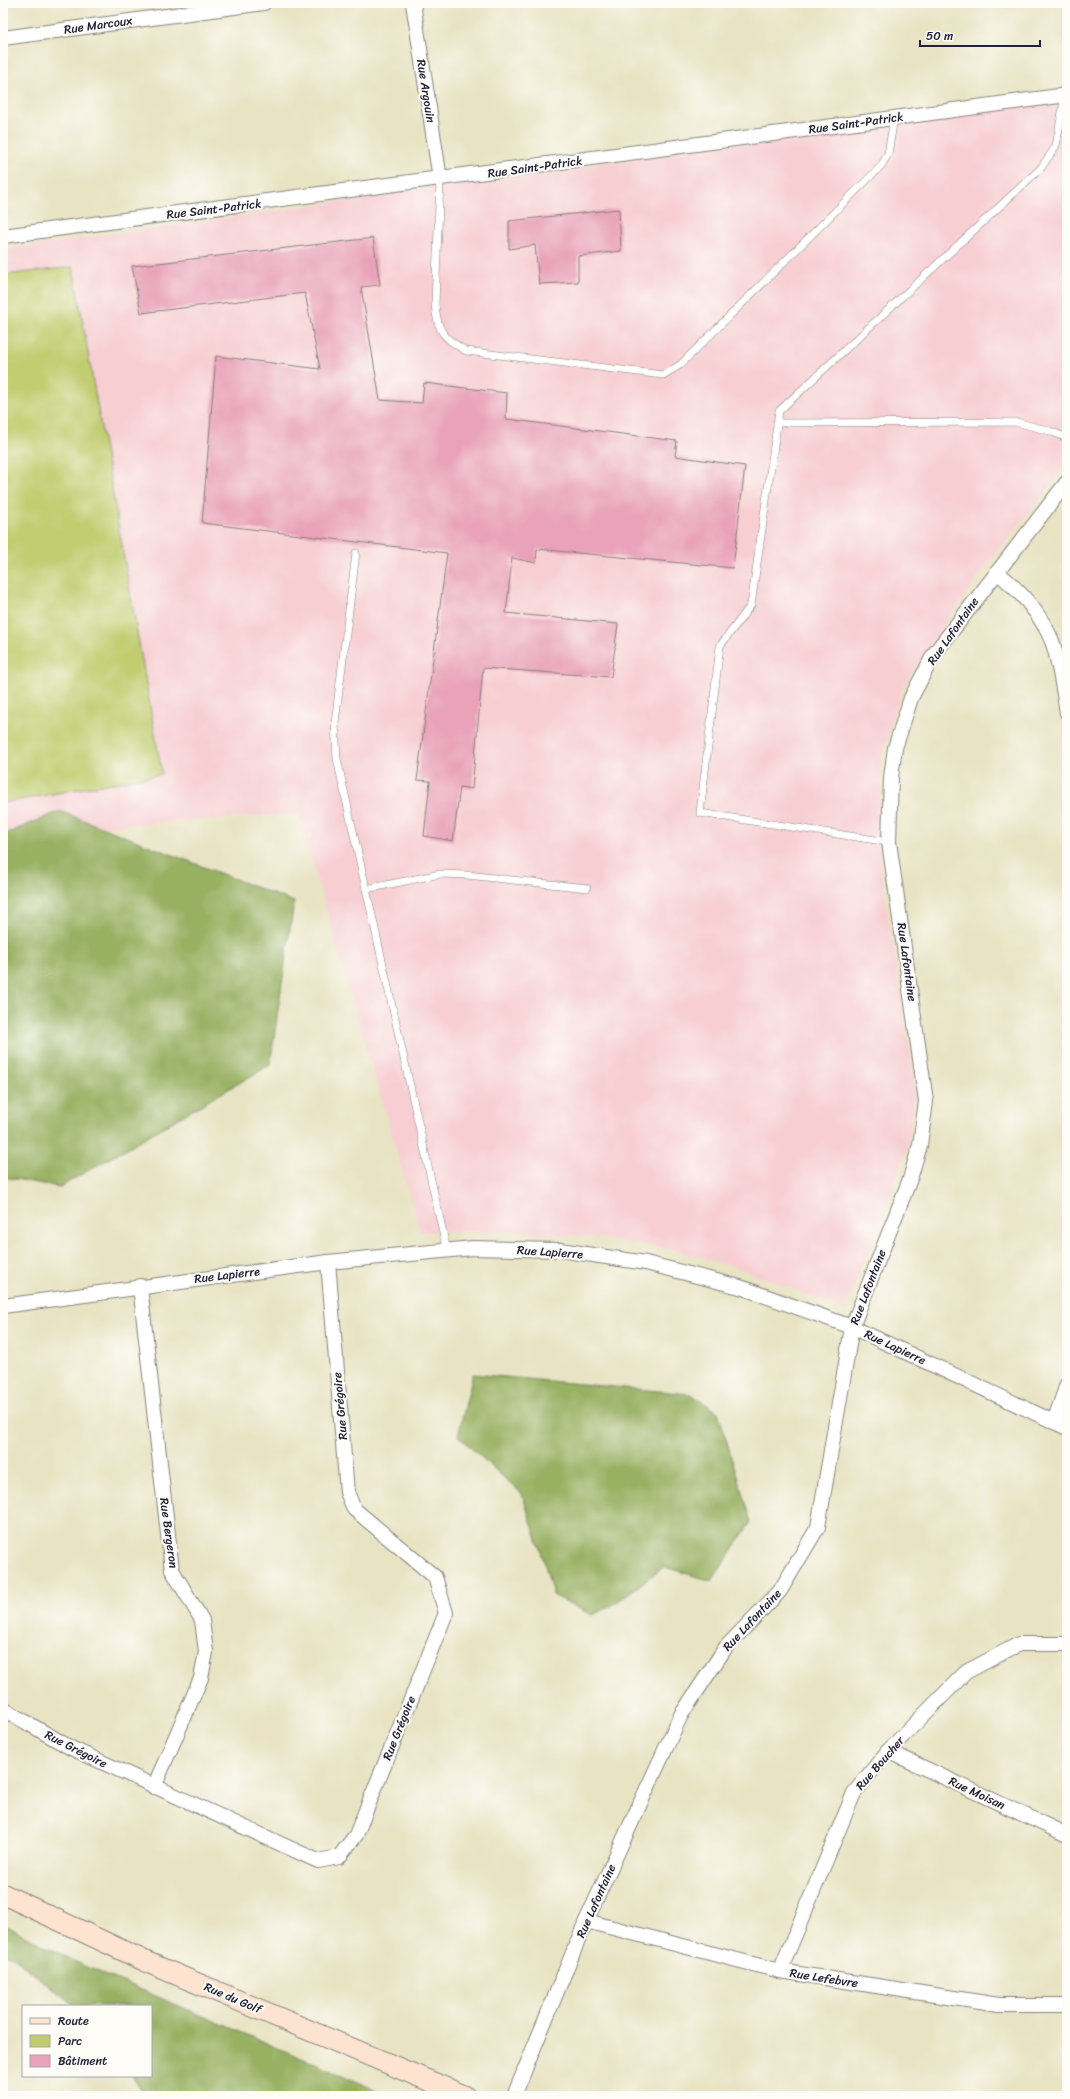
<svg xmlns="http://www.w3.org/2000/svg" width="1070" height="2099" font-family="Sriracha,sans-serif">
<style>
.built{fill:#f7cfd3}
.green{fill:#c0cd6f;stroke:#717855}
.forest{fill:#98b062;stroke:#5d694e}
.building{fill:#e9a2b9}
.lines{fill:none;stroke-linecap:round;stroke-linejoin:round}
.lane-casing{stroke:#85827e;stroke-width:8}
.street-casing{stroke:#85827e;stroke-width:16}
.secondary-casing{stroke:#85827e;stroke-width:22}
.lane{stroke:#fff;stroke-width:7}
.street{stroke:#fff;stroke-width:14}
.secondary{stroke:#fde4d1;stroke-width:20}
.labels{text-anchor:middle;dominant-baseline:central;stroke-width:4;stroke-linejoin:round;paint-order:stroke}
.street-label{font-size:12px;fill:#22223b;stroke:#fdfcf7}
</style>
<rect width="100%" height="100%" fill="#fdfcf7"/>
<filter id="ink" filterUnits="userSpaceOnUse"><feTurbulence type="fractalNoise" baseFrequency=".025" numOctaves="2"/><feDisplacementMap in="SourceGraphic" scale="8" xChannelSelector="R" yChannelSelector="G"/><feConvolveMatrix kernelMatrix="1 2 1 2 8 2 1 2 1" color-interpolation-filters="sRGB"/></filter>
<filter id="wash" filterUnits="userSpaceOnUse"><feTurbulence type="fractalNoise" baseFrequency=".012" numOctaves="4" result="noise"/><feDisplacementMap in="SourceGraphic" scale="16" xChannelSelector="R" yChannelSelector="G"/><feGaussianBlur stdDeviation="0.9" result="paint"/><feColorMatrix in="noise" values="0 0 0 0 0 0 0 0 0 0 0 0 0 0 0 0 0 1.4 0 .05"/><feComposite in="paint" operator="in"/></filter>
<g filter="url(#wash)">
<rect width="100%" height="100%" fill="#e8e3c2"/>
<polygon class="built" points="1067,96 1067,465 981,572 903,686 882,756 880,862 916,1091 908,1147 845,1310 741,1269 679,1251 601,1238 521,1231 420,1232 298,814 3,832 3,250"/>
<polygon class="green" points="73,267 162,774 3,803 3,275"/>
<g class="forest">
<polygon points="60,811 294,902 270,1065 60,1187 3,1177 3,835"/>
<polygon points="473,1374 691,1394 718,1412 751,1522 712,1581 664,1567 610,1607 592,1615 553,1595 543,1558 522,1494 458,1436"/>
<polygon points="3,1924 78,1963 391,2096 145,2096 132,2076 151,2076 151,2006 75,2006 14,1958 3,1953"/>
</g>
<g id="blocks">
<g class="building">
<polygon points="619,209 621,251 578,256 578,282 539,284 535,245 509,249 509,221"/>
<polygon points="373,238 380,285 361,287 380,400 422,403 424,383 507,393 506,419 677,441 675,456 745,466 733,568 537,549 536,563 512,558 506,613 618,624 611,677 483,668 472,789 460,787 453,841 424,836 430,781 417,780 447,553 202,523 216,356 320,369 305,293 141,313 132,266"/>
</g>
</g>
</g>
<g filter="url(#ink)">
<use href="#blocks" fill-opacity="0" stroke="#85827e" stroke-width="1"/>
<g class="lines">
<defs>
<g id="lane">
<path d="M 440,179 L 435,304 C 437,331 443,338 466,351 L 663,375 L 680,365 L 881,166 L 888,154 L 894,118"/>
<polyline points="777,423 1016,422 1050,431 1067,438"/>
<polyline points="356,553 335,723 337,759 447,1251"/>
<polyline points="889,842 700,813 720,646 751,605 779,411 1041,168 1056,146 1065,95"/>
<polyline points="366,889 440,874 467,875 587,888"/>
</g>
<g id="street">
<polyline points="413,3 440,179"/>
<polyline points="3,38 264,3"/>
<polyline points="3,236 1067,95"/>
<path d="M 997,572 C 1019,590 1041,614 1052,641 C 1060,664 1063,689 1067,713"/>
<polyline points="140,1286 172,1570 202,1620 206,1652 201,1678 154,1787"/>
<polyline points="3,1306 328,1262 473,1248 560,1250 646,1263 740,1287 852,1327 1067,1428"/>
<polyline points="1054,1422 1067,1384"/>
<polyline points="3,1709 71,1748 318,1861 339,1857 356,1835 446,1613 435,1577 354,1509 347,1492 328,1262"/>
<polyline points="888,1751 1067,1835"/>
<polyline points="586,1921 780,1971 999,2005 1067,2005"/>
<polyline points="780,1971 854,1793 888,1751 966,1672 1019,1644 1067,1644"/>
<polyline points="514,2096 586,1921 681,1715 726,1647 780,1591 818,1527 852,1327 910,1179 920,1145 926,1101 889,842 891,777 895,748 911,698 934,654 1067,482"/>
</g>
<polyline id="secondary" points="3,1894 149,1963 465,2096"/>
</defs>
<use href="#lane" class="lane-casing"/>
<use href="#street" class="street-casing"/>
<use href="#secondary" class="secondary-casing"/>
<use href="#lane" class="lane"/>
<use href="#street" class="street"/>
<use href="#secondary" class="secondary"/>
</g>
</g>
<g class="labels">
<g class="street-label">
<text transform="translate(98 25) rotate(-8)">Rue Marcoux</text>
<text transform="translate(426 91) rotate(81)">Rue Argouin</text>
<text transform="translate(856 123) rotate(-8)">Rue Saint-Patrick</text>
<text transform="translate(535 167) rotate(-8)">Rue Saint-Patrick</text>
<text transform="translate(214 209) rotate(-7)">Rue Saint-Patrick</text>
<text transform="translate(953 631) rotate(-55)">Rue Lafontaine</text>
<text transform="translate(907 962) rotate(82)">Rue Lafontaine</text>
<text transform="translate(550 1252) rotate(4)">Rue Lapierre</text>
<text transform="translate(227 1275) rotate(-7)">Rue Lapierre</text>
<text transform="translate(868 1287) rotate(-69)">Rue Lafontaine</text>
<text transform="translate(895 1347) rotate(25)">Rue Lapierre</text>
<text transform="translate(340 1406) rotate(-95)">Rue Grégoire</text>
<text transform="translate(169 1533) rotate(82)">Rue Bergeron</text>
<text transform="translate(752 1620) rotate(-47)">Rue Lafontaine</text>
<text transform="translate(399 1728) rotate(-68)">Rue Grégoire</text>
<text transform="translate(76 1749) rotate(27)">Rue Grégoire</text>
<text transform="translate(880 1763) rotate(-49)">Rue Boucher</text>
<text transform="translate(977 1793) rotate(25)">Rue Moisan</text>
<text transform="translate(596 1901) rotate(-66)">Rue Lafontaine</text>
<text transform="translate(824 1978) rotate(9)">Rue Lefebvre</text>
<text transform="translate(233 1998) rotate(23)">Rue du Golf</text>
</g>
</g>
<rect width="1070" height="2099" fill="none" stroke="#fdfcf7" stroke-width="16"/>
<rect x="22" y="2005" width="130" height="72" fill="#fdfcf7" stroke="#a5a5ac"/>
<rect x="30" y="2018" width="20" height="6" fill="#fde4d1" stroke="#a5a5ac"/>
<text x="58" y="2025" font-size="12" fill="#22223b">Route</text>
<rect x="30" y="2035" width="20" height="12" fill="#c0cd6f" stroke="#a5a5ac"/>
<text x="58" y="2045" font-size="12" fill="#22223b">Parc</text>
<rect x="30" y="2055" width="20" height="12" fill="#e9a2b9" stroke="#a5a5ac"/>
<text x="58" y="2065" font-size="12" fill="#22223b">Bâtiment</text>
<path d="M920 40v6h120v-6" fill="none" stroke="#22223b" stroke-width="2"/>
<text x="926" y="40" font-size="12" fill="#22223b" stroke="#fdfcf7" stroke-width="3" paint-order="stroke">50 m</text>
</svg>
